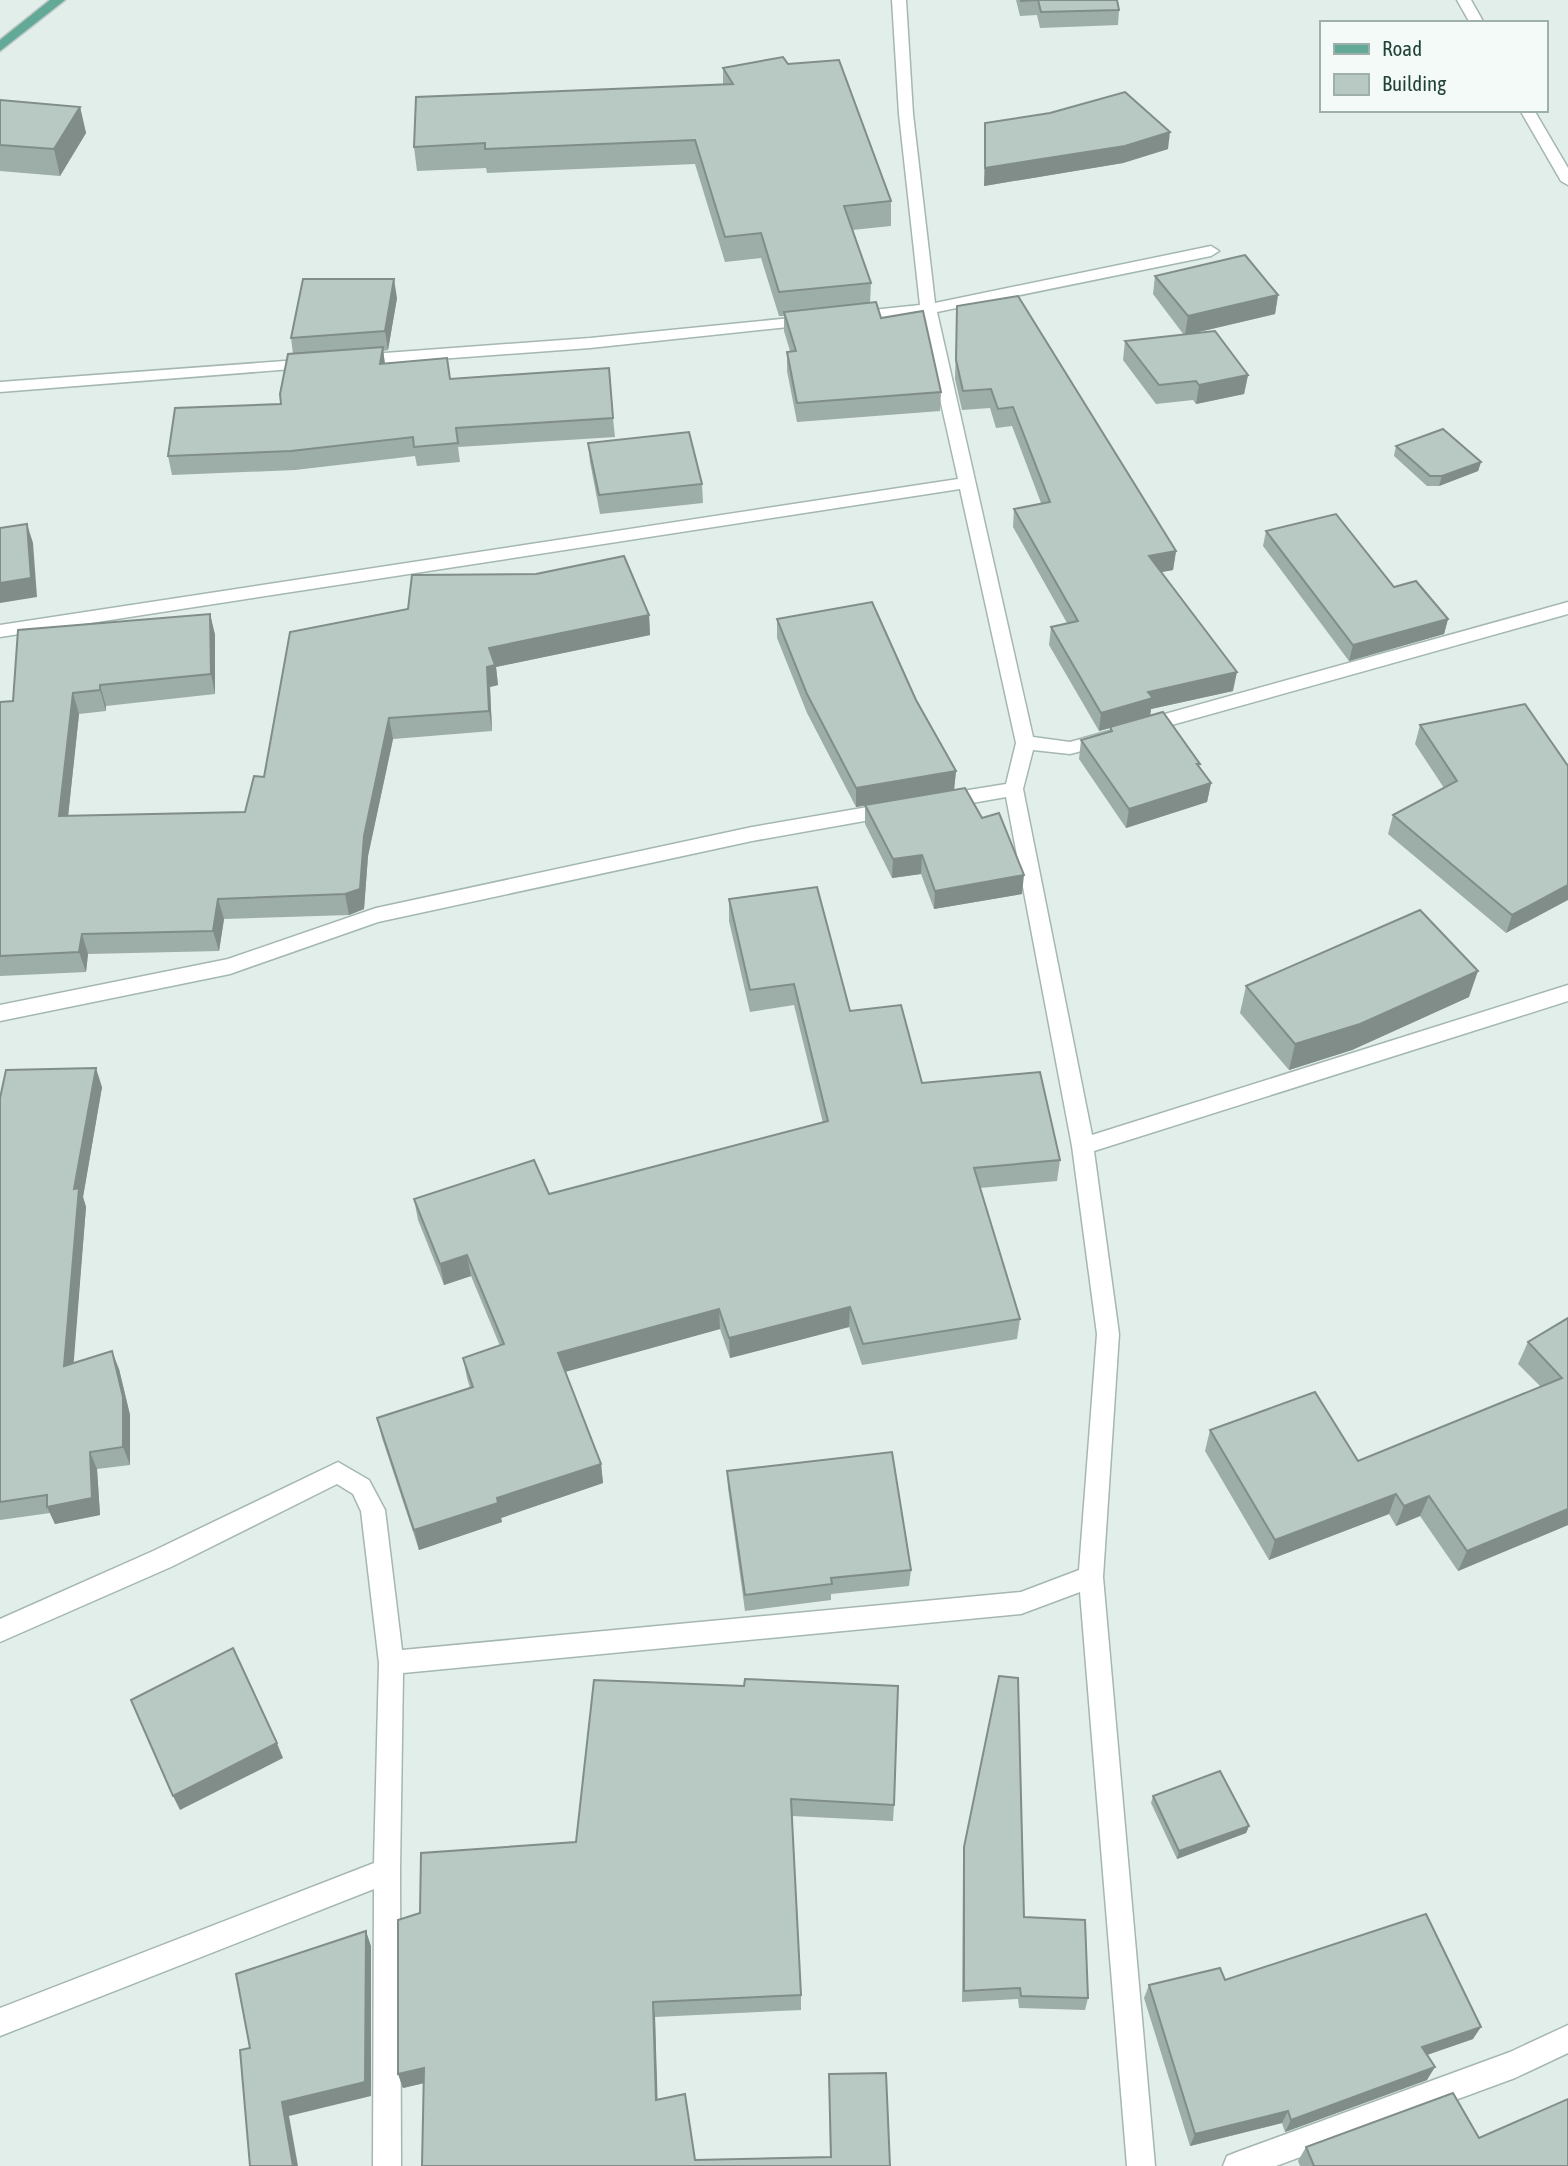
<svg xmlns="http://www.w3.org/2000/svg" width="1568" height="2166" font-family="'Asap Condensed',sans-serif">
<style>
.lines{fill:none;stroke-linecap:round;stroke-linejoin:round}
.street-casing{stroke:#a4b7b1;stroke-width:3}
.primary-casing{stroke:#c1cac8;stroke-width:3}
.street{fill:#fff;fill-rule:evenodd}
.primary{fill:#62a997;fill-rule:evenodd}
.wall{fill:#9dada7}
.shaded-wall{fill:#808d88}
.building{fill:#b7c9c2;stroke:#808d88;stroke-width:2}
</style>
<rect width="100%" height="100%" fill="#e2eee9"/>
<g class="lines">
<defs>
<g id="street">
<polygon points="892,0 906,0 913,114 935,303 1211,246 1219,251 1211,256 937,312 1033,737 1070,742 1109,731 1116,732 1118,737 1116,742 1070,754 1033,750 1023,789 1092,1135 1568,985 1568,1001 1094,1151 1119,1334 1103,1577 1155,2166 1127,2166 1080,1592 1021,1614 403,1673 400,1871 401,2166 373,2166 374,1889 0,2036 0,2008 374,1863 379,1663 361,1511 353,1494 337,1484 171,1567 0,1642 0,1619 153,1551 338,1462 369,1480 385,1510 402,1650 1021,1592 1079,1570 1097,1334 1072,1146 1006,797 944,808 937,806 934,801 937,796 944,794 1006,784 1016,743 960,489 0,637 0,625 958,479 921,314 853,322 845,317 853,312 920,305 899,114"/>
<polygon points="1457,0 1471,0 1484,23 1470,23"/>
<polygon points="1520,110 1534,110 1568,168 1568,185 1561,181"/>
<polygon points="811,316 819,321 817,324 590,348 358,365 350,360 358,355 590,338"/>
<polygon points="312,359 318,361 320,364 318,367 0,392 0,382"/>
<polygon points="1568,602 1568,614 1143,733 1136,732 1134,727 1136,722"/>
<polygon points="891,803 898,805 901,810 898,815 752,841 378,922 230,974 0,1021 0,1005 228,959 376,908 752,827"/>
<polygon points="1568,2025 1568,2053 1515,2078 1276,2166 1223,2166 1227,2156 1237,2152 1510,2052"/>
</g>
<polygon id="primary" points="50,0 65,0 0,51 0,40"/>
</defs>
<use href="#street" class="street-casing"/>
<use href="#primary" class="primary-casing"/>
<use href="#street" class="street"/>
<use href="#primary" class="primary"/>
</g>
<g class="wall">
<polygon points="1016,0 1117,0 1119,10 1118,25 1040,28 1037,15 1020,16"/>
<polygon points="723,68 891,201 891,226 852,230 871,283 870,303 881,318 941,392 940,411 797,422 787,371 787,352 790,351 784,331 784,316 779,316 761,258 725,262 695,164 487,173 486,168 417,171 414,147 723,84"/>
<polygon points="0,100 80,107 86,133 60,176 0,171"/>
<polygon points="1050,113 1168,149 1123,163 984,186 985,123"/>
<polygon points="1155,276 1278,295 1275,314 1191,334 1248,375 1244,394 1196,404 1193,400 1156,404 1123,360 1125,341 1184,335 1153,294"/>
<polygon points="397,298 388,350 383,351 385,364 613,418 615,437 458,447 460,462 417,466 415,456 295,470 172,475 168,456 281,404 293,354 291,338"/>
<polygon points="957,306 1176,551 1173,570 1161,572 1233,691 1151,709 1150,716 1199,768 1211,783 1207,802 1126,828 1079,759 1081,740 1110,731 1110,728 1099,731 1049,645 1051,627 1067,623 1013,527 1014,509 1041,503 1012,426 996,428 990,408 962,410 955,379"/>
<polygon points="588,443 702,484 703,503 600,514 590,462"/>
<polygon points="1396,446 1481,462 1478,471 1439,486 1427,486 1394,456"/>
<polygon points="1266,531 1394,587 1448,619 1444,634 1349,661 1263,546"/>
<polygon points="210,614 215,635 215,694 106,706 106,711 79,714 68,816 245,812 264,777 290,632 649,615 650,635 496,667 498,685 490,687 492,731 393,739 368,856 364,909 349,915 224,919 219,951 88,954 86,972 0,976 0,702 13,701"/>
<polygon points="777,619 916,700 956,771 954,790 1022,894 934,909 921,874 892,878 865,824 865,805 909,798 856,807 807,713 777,638"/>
<polygon points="1420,725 1568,766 1506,933 1388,834 1393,815 1444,788 1415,744"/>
<polygon points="729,899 850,1011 922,1083 1060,1160 1057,1181 980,1188 1020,1319 1017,1339 862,1365 849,1327 730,1358 720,1329 565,1372 601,1464 603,1483 501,1518 502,1522 419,1550 382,1438 377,1418 470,1388 467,1378 463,1358 500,1346 471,1276 444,1285 418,1220 414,1199 549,1194 823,1123 794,1005 750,1012 729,921"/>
<polygon points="1246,986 1469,997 1352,1050 1289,1070 1240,1013"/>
<polygon points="102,1087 83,1197 86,1207 73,1363 119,1369 130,1415 130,1465 97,1469 100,1515 55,1524 50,1513 0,1520 0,1098"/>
<polygon points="1568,1318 1568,1525 1458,1571 1420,1516 1396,1526 1389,1514 1269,1560 1205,1451 1210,1430 1358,1461 1541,1387 1518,1364 1528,1342"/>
<polygon points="727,1471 911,1570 909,1586 831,1594 831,1600 745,1611 728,1488"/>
<polygon points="594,1680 894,1805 893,1821 792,1816 801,1995 801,2010 655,2017 657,2099 695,2160 830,2157 829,2074 890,2166 422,2166 424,2083 403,2088 398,2074 420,1913 576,1842"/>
<polygon points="1153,1796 1249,1826 1246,1833 1177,1859 1151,1803"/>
<polygon points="964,1847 1024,1917 1088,1998 1085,2010 1019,2008 1018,1999 962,2002 963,1859"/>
<polygon points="1225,1980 1473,2039 1427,2055 1427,2080 1285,2132 1282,2123 1190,2146 1144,1998 1149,1985"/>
<polygon points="1479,2138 1568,2166 1300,2166 1298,2161 1306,2147"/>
</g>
<g class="shaded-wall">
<polygon points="80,107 86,133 60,176 54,149"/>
<polygon points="1170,132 1168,149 1123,163 984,186 985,168"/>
<polygon points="394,279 397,298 388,350 385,331"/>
<polygon points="1278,295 1275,314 1185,335 1188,316"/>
<polygon points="383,347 385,366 380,364"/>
<polygon points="1248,375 1244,394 1196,404 1199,385"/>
<polygon points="1481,462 1478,471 1439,486 1442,476"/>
<polygon points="27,524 33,543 37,597 0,603 0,583"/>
<polygon points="1176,551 1173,570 1146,575 1149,556"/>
<polygon points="210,614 215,635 215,694 211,674"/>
<polygon points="649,615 650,635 496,667 498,685 490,687 492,731 489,711 487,667 489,648"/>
<polygon points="1448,619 1444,634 1349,661 1353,645"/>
<polygon points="1237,672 1233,691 1151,709 1150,717 1099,731 1101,713 1148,692"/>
<polygon points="100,685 106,706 106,711 100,690"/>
<polygon points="73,693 79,714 66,836 59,816"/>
<polygon points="389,718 393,739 368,856 364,909 349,915 345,894 364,836"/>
<polygon points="956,771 954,790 856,807 856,788"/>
<polygon points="1211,783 1207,802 1126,828 1129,809"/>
<polygon points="922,855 921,874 892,878 893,859"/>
<polygon points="1024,875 1022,894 934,909 935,891"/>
<polygon points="1568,885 1568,900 1506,933 1512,915"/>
<polygon points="218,899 224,919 219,951 213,931"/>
<polygon points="82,934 88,954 86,972 79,952"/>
<polygon points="1478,971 1469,997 1352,1050 1289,1070 1295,1044"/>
<polygon points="96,1068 102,1087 83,1197 86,1207 72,1384 64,1366 74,1189"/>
<polygon points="467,1255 471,1276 444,1285 440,1264"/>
<polygon points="850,1307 849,1327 730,1358 729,1338"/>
<polygon points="719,1309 720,1329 561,1373 558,1353"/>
<polygon points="112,1351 119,1369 130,1415 130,1465 123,1447"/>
<polygon points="90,1452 97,1469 100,1515 55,1524 47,1507"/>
<polygon points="601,1464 603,1483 501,1518 502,1522 419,1550 414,1530 497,1498"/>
<polygon points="1396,1494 1389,1514 1269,1560 1275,1540"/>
<polygon points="1429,1496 1420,1516 1396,1526 1404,1506"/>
<polygon points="1568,1509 1568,1525 1458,1571 1467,1551"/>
<polygon points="277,1743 283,1758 180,1810 173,1796"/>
<polygon points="1249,1826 1246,1833 1177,1859 1179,1851"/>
<polygon points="366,1931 371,1946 371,2096 289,2116 298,2166 293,2166 282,2102"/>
<polygon points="653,2002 655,2017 658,2113 656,2100"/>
<polygon points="1481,2027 1473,2039 1415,2059 1422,2047"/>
<polygon points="1435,2067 1427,2080 1285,2132 1291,2120"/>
<polygon points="424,2068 429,2082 403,2088 398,2074"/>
<polygon points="1288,2111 1282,2123 1190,2146 1195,2134"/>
</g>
<g class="building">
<polygon points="1021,0 1117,0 1119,10 1041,12 1038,0 1021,1"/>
<polygon points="783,57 788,64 839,60 891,201 844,206 871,283 779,292 761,233 725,237 695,140 485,149 485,143 414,147 416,97 733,84 723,68"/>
<polygon points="1125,92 1170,132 1125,146 985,168 985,123 1050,113"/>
<polygon points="0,100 80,107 54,149 0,145"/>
<polygon points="1245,255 1278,295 1188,316 1155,276"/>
<polygon points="303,279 394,279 385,331 291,338"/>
<polygon points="1018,296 1176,551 1149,556 1237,672 1148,692 1153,698 1101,713 1051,627 1078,621 1014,509 1050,502 1013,407 998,409 991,389 963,391 956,360 957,306"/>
<polygon points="876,302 881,318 923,311 941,392 797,403 787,352 796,351 784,312"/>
<polygon points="1215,331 1248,375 1199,385 1196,381 1159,385 1125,341"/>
<polygon points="383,347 380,364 447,358 450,379 609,368 613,418 456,428 458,443 414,447 413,437 291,451 168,456 175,408 281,404 280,394 288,354"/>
<polygon points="1443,429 1481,462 1442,476 1430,476 1396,446"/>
<polygon points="689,432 702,484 599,495 588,443"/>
<polygon points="1336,514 1394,587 1416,581 1448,619 1353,645 1266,531"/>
<polygon points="27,524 31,578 0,583 0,528"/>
<polygon points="624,556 649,615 489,648 495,665 487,667 489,711 389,718 364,836 360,889 345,894 218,899 213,931 82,934 79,952 0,956 0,702 13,701 18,630 210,614 211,674 100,685 100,690 73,693 59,816 245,812 254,776 264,777 290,632 408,609 412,575 536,574"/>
<polygon points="872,602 916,700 956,771 856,788 807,694 777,619"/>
<polygon points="1525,704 1568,766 1568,885 1512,915 1393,815 1457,781 1420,725"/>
<polygon points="1163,712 1200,764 1197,764 1211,783 1129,809 1081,740 1112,731 1110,727"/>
<polygon points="965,788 982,818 999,813 1024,875 935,891 922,855 893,859 865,805"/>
<polygon points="817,887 850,1011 901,1005 922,1083 1040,1072 1060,1160 974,1168 1020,1319 863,1344 850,1307 729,1338 719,1309 558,1353 601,1464 497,1498 498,1503 414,1530 377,1418 473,1387 463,1358 504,1344 467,1255 440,1264 414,1199 534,1160 549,1194 828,1121 794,984 750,990 729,899"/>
<polygon points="1420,910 1478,971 1360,1024 1295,1044 1246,986"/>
<polygon points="96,1068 74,1189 79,1188 64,1366 112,1351 123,1397 123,1447 90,1452 92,1498 47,1507 47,1495 0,1502 0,1098 6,1070"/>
<polygon points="1568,1318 1568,1509 1467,1551 1429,1496 1404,1506 1396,1494 1275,1540 1210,1430 1315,1392 1358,1461 1562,1378 1528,1342"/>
<polygon points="892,1452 911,1570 831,1578 832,1584 745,1595 727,1471"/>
<polygon points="233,1648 277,1743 173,1796 131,1700"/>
<polygon points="999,1676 1018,1678 1024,1917 1085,1920 1088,1998 1021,1996 1020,1988 964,1991 964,1847"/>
<polygon points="745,1679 898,1686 894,1805 791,1799 801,1995 653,2002 656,2100 685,2094 695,2160 831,2157 829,2074 886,2073 890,2166 422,2166 424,2068 398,2074 398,1920 420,1913 421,1853 576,1842 594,1680 744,1686"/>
<polygon points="1220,1771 1249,1826 1179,1851 1153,1796"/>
<polygon points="1426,1914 1481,2027 1422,2047 1435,2067 1291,2120 1288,2111 1195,2134 1149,1985 1220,1968 1225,1980"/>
<polygon points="366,1931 365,2082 282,2102 293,2166 250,2166 240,2050 250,2048 236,1974"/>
<polygon points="1453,2093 1479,2138 1568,2099 1568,2166 1314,2166 1306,2147"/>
</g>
<rect x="1320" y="21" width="228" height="91" fill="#f3faf7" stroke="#9fb0ab" stroke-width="2"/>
<rect x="1334" y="44" width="35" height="10" fill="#62a997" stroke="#9fb0ab" stroke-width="2"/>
<text x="1382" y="56" font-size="21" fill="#204239">Road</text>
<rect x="1334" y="74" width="35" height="21" fill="#b7c9c2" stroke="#9fb0ab" stroke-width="2"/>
<text x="1382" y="91" font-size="21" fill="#204239">Building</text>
</svg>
